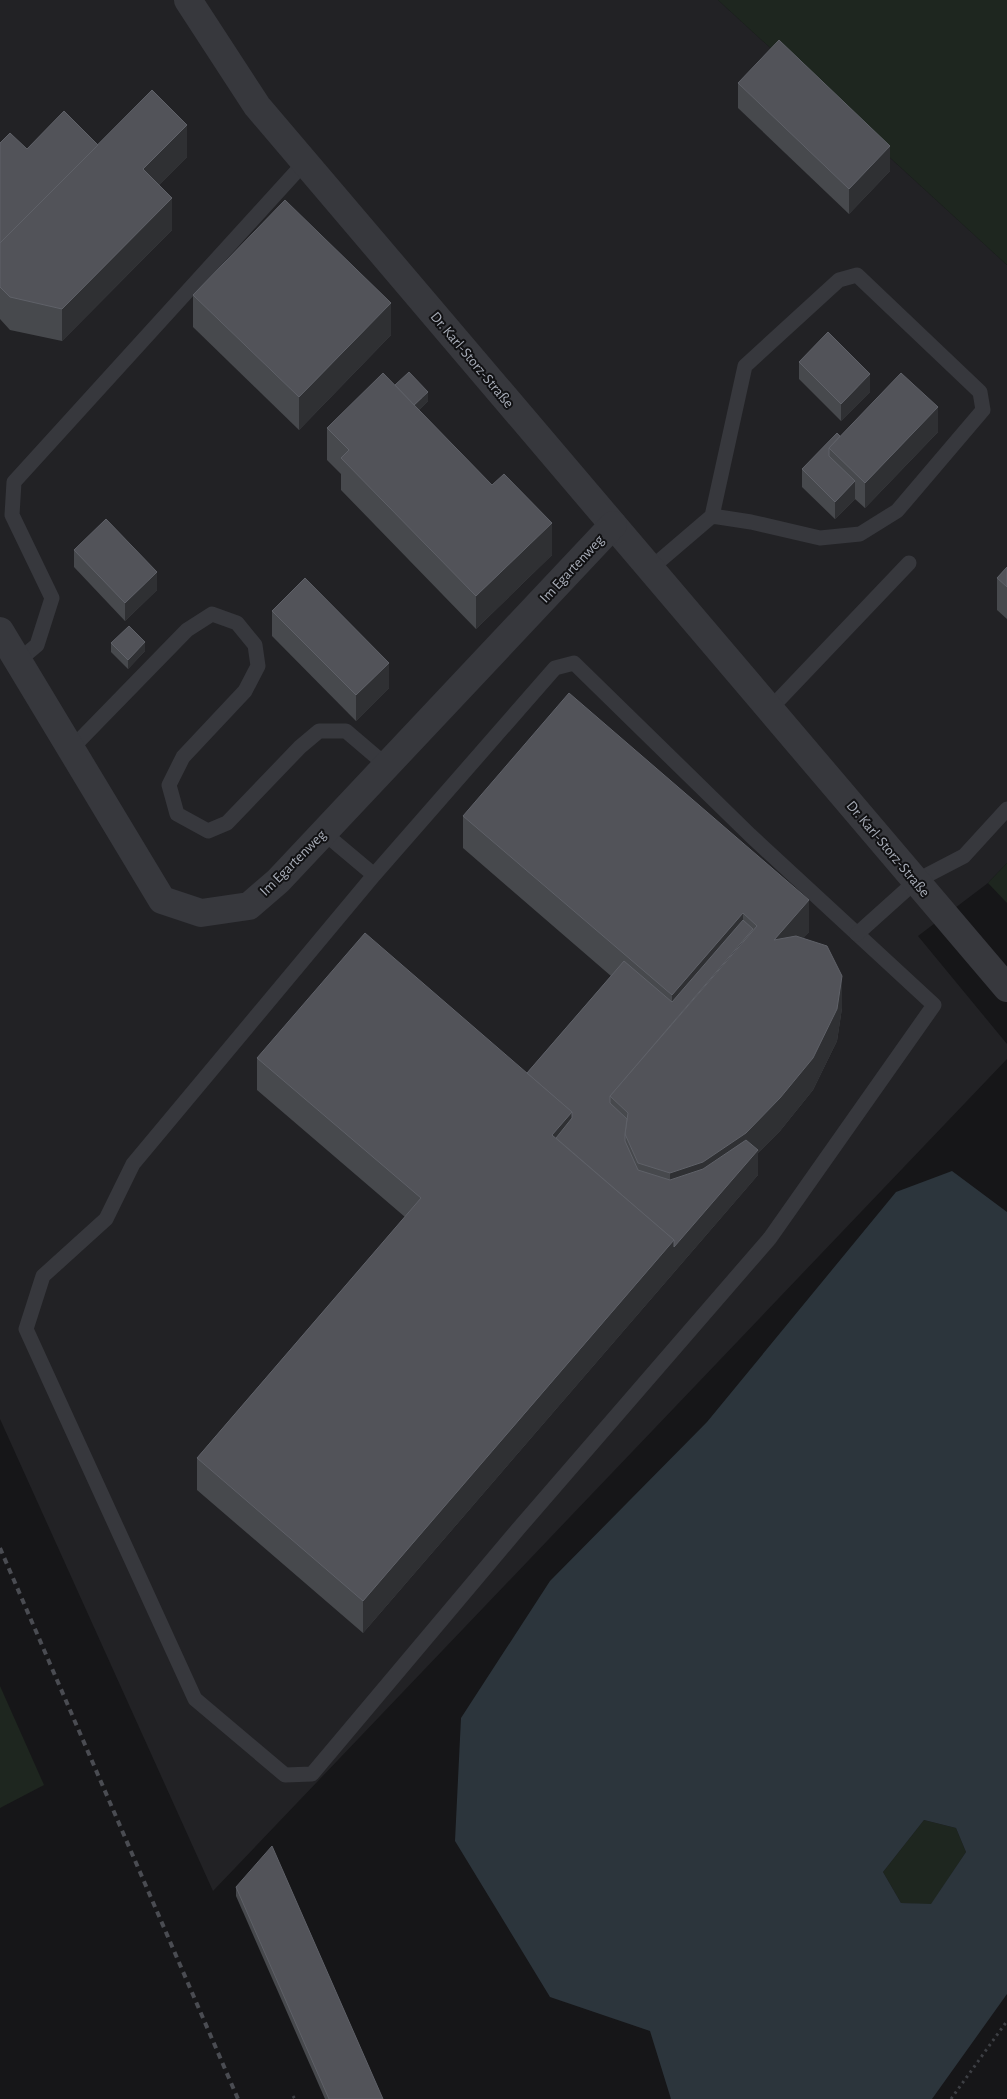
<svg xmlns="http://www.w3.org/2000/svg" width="1007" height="2099" font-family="'Alegreya Sans',sans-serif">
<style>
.built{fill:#222225}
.green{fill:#1e261f}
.water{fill:#2c353c;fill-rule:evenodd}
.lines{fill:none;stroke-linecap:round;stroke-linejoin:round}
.path{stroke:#3d3f44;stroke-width:3;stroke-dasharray:2.5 4;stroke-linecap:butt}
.lane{stroke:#37383d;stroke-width:15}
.street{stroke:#37383d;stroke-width:28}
.rail{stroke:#4a4c52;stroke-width:4;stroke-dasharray:6 5;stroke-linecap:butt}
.wall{fill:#47494d}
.shaded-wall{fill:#2f3033}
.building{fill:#525359;stroke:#5f6168}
.labels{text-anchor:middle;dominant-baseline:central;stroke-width:4;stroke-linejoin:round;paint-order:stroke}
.street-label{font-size:15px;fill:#a8adb8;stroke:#111113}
</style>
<rect width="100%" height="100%" fill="#161618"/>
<polygon class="built" points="0,0 718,0 1007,265 1007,863 988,883 918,936 1007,1044 1007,1059 213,1891 0,1419"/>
<g class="green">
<polygon points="718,0 1007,0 1007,265"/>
<polygon points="1007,863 1007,903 988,883"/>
<polygon points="0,1686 44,1785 0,1808"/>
<polygon points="924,1820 956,1828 966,1852 931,1905 901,1903 883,1872"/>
</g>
<path class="water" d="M 952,1171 L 1007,1212 L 1007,1994 L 932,2099 L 671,2099 L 650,2031 L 550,1997 L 455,1841 L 461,1718 L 550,1581 L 707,1422 L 896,1192 ZM 924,1820 L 956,1828 L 966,1852 L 931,1904 L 901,1903 L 883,1872 Z"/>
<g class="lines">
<g class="path">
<polyline points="293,2096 295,2099"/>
<polyline points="951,2099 1007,2021"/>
</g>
<g class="lane">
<polyline points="650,569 712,516 751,522 820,538 860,534 897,511 983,410 980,392 857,275 839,280 745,366 712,516"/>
<polyline points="18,661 37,645 52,598 12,515 14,482 305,162"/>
<polyline points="770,709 909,563"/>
<polyline points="71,749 187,630 212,614 237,623 255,645 258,666 245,691 183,757 169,785 177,814 208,831 227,823 300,747 319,731 346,731 387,766"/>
<polyline points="324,833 374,875 133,1164 106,1219 43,1276 26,1329 195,1699 285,1775 312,1774 519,1528 770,1238 934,1005 750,835 574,663 555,668 374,875"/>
<polyline points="857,934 916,881 964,856 1007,809"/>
</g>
<g class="street">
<polyline points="188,0 257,106 1007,988"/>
<polyline points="0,631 162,900 201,913 249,906 278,881 613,525"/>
</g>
<polyline class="rail" points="0,1548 238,2099"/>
</g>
<g class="wall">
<polygon points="738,83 890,171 849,214 738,108"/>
<polygon points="0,143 27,149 98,145 187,157 159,185 172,230 62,341 10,330 0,319"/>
<polygon points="193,295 391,335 299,430 193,327"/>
<polygon points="799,362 870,392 841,421 799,379"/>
<polygon points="395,385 428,401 419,410 552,555 476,629 341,490 341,474 327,460 327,428"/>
<polygon points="938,432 865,508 855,499 835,519 802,487 802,469 840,436"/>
<polygon points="74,550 157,590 125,621 74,567"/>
<polygon points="1007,567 1007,619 997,610 997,578"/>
<polygon points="272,611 389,688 356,721 272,636"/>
<polygon points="111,643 145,651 128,669 111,652"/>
<polygon points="463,816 809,932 803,938 842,1008 837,1041 813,1090 780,1131 758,1153 758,1175 363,1633 197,1490 197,1458 405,1217 257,1090 257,1058 527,1073 611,976 463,848"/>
<polygon points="236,1887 383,2099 325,2099 236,1896"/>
</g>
<g class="shaded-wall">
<polygon points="187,125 187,157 143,201 143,169"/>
<polygon points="890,146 890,171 849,214 849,189"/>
<polygon points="172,198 172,230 62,341 62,309"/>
<polygon points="391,303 391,335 299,430 299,397"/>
<polygon points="870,374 870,392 841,421 841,404"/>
<polygon points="428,392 428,401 403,426 403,417"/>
<polygon points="938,407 938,432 865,508 865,483"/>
<polygon points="855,481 855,499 835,519 835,502"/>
<polygon points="552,523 552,555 476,629 476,596"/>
<polygon points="157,572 157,590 125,621 125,603"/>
<polygon points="145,642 145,651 128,669 128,660"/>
<polygon points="389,663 389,688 356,721 356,695"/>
<polygon points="809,900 809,932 774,972 774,940"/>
<polygon points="743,913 743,946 672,1027 672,995"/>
<polygon points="842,976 842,1008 837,1041 813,1090 780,1131 758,1153 758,1175 363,1633 363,1601 674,1240 743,1167 670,1205 670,1173"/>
<polygon points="572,1112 572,1144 565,1152 552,1135"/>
</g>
<g class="building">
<polygon points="779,40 890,146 849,189 738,83"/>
<polygon points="152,90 187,125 143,169 172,198 62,309 10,297 0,287 0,243"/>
<polygon points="64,111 98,145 0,243 0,143 10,133 27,149"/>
<polygon points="285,200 391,303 299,397 193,295"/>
<polygon points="828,332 870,374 841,404 799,362"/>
<polygon points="409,372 428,392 414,405 395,385"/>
<polygon points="383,373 492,485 504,474 552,523 476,596 341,458 349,450 327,428"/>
<polygon points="901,373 938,407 865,483 829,448"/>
<polygon points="837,433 840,436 829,448 829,456 855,481 835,502 802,469"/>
<polygon points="106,519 157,572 125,603 74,550"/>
<polygon points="1007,567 1007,587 997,578"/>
<polygon points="305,578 389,663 356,695 272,611"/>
<polygon points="129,626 145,642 128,660 111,643"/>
<polygon points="569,693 809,900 774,940 796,936 827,946 842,976 837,1009 813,1058 780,1098 746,1133 703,1162 670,1173 638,1163 625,1134 628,1113 610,1096 757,926 743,913 672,995 463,816"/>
<polygon points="743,920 753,929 610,1096 610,1103 627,1119 625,1134 625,1141 638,1170 670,1180 703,1169 746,1140 758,1150 674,1247 674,1240 556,1138 572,1118 572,1112 527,1073 624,961 672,1002"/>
<polygon points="365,933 572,1112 552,1135 674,1240 363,1601 197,1458 421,1198 257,1058"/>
<polygon points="272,1846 383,2099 329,2099 236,1887"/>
</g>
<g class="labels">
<g class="street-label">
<text transform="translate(472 360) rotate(50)">Dr. Karl-Storz-Straße</text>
<text transform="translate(572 569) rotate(-47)">Im Egartenweg</text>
<text transform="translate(888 849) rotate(50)">Dr. Karl-Storz-Straße</text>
<text transform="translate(293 863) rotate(-45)">Im Egartenweg</text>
</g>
</g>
</svg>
